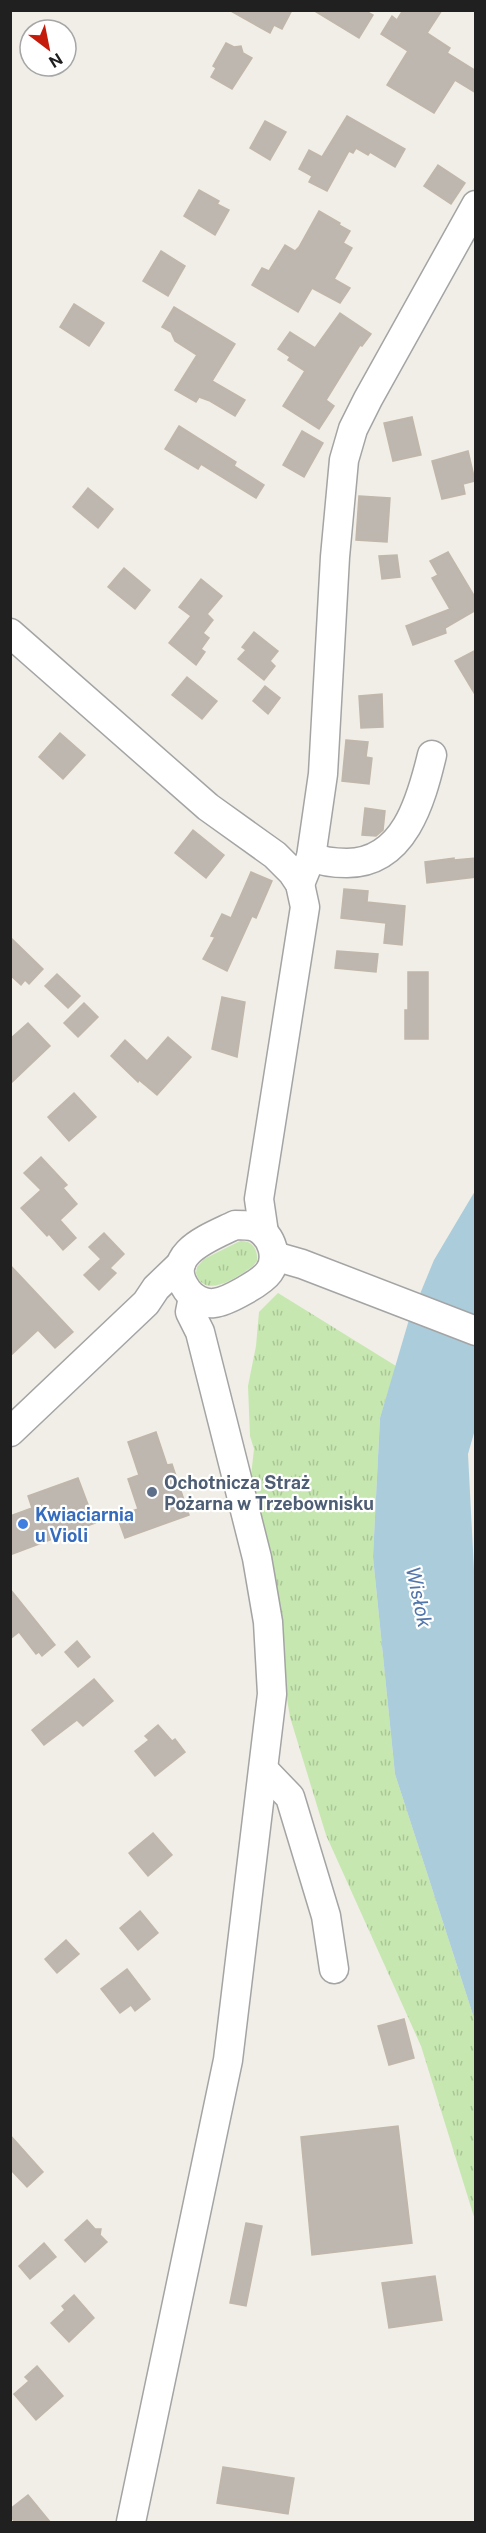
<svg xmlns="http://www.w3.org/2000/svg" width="486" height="2533" font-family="'Public Sans',sans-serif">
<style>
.grass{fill:url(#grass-tufts)}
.water{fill:#aaccdb}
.building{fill:#bdb7b0;stroke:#c1b6aa;stroke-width:1.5}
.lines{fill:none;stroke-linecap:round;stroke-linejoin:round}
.minor-casing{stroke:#a4a4a4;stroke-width:31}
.minor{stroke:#fff;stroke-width:28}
.service-dot{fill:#5c6f8a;stroke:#fff;stroke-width:2}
.shop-dot{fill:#3f7fe0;stroke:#fff;stroke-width:2}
.labels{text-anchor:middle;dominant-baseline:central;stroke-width:4.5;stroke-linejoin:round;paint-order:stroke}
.service-label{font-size:18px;font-weight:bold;fill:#4e5e75;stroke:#fff;text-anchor:start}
.shop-label{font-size:18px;font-weight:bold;fill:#366cbe;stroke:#fff;text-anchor:start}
.water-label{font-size:20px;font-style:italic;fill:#5176ab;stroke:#fff}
</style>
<defs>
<pattern id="grass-tufts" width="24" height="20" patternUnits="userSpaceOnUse" patternTransform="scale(1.5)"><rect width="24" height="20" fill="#c6e7b0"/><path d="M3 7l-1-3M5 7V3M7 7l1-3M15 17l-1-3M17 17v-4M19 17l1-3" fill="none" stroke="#aac697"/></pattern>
</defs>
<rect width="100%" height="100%" fill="#f0eee7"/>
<g class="grass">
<path d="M 240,1241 C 252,1240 258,1249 257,1261 L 253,1266 C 239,1276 204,1301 196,1273 L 197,1267 L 204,1259 Z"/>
<polygon points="278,1293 396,1366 380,1418 373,1557 395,1774 475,2021 475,2220 421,2046 326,1835 290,1717 255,1509 251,1476 254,1449 250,1436 248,1386 256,1346 259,1312"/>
</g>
<polygon class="water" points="475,1191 476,1426 468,1454 476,1609 475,2021 395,1774 373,1557 380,1418 408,1323 434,1260"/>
<g class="building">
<polygon points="229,10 292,10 282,29 274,25 270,33"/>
<polygon points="313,10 364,10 373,15 359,38"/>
<polygon points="403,10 442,10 427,33 450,48 447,53 476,71 476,93 455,80 434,113 387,85 408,51 381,34 392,16 397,20"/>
<polygon points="226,43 234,47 241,46 243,53 252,58 232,89 211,77 216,68 213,66"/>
<polygon points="347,116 405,149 395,167 370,152 368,155 356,148 353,153 349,151 327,191 309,182 312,176 299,169 309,150 322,157"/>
<polygon points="265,121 286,132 270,160 250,148"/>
<polygon points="438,165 465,183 451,204 424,186"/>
<polygon points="199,190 219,201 217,204 229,210 215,235 184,216"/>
<polygon points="319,211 340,223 339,225 350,231 343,243 352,248 334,279 350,288 340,303 312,288 298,312 252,285 262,268 269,271 285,245 295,251 299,247"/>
<polygon points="161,251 185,266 168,296 143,281"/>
<polygon points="74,304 104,323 89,346 60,327"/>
<polygon points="174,307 235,344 212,381 245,400 235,416 210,401 199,397 196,402 175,390 197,355 175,341 171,332 162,327"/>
<polygon points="340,313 371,334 362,346 360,345 326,400 334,406 319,429 283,406 305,371 288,360 290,357 278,349 290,332 315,348"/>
<polygon points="412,417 421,455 393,461 384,423"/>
<polygon points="179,426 236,462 234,466 264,485 256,498 201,464 198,469 165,449"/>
<polygon points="302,431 323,443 304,477 283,465"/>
<polygon points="468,451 475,481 463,484 465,494 442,499 432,461"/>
<polygon points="88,488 113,509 98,528 73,507"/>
<polygon points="359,496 390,498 387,542 356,540"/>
<polygon points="448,552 476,599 476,610 445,628 446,633 413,645 406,626 450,609 432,578 438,575 430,561"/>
<polygon points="397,555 400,577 382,579 379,556"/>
<polygon points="124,568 150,590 135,609 108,587"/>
<polygon points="201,579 222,596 207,614 213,620 203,633 209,638 201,649 205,652 196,665 169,643 191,616 179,607"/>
<polygon points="254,632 278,651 270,661 275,666 264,680 238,659 246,650 242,647"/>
<polygon points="476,650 476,696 455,661"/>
<polygon points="187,677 217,701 202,719 172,695"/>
<polygon points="265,686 280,698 268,714 253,701"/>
<polygon points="382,694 383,727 361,728 359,696"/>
<polygon points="60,733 85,755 63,779 39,757"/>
<polygon points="346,740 368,742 366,757 372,758 369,784 342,781"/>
<polygon points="365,808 385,811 383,830 376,836 362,835"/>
<polygon points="193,830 224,855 206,878 175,853"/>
<polygon points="454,858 454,860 476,858 476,877 427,883 425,862"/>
<polygon points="251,872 272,881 256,918 252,916 227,971 203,959 215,937 211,936 222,914 231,918"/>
<polygon points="344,889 368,891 367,902 405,906 402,945 384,943 386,923 341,918"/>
<polygon points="10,937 43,969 29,984 25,980 21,985 10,975"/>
<polygon points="337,951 378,954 376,972 335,968"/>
<polygon points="408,972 428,972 428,1039 405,1039 405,1010 408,1010"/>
<polygon points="57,974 80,996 68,1008 45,986"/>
<polygon points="222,997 245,1002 237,1057 212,1049"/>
<polygon points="84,1003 98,1017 78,1037 64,1023"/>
<polygon points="28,1023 50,1046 10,1084 10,1039"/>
<polygon points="168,1037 191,1057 157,1095 139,1080 138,1082 111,1056 125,1040 147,1061"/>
<polygon points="74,1093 96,1117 69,1141 48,1117"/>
<polygon points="41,1157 67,1185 63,1188 77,1204 60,1220 76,1238 63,1250 49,1234 47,1236 21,1208 41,1190 24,1173"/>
<polygon points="104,1233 124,1254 110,1268 116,1273 99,1290 84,1275 101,1259 89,1247"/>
<polygon points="10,1265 73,1332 55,1348 38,1330 10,1356"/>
<polygon points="156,1432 167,1465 172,1464 189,1515 125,1538 117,1516 138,1509 128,1479 139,1475 128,1442"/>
<polygon points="78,1478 95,1523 10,1555 10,1516 32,1508 28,1496"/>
<polygon points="10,1589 55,1645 42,1656 39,1652 36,1654 19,1632 10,1639"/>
<polygon points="77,1641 90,1657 78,1667 65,1652"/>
<polygon points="94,1679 113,1701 83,1726 77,1720 44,1745 32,1730"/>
<polygon points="158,1725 172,1741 175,1739 185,1752 155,1776 135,1751 149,1740 145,1736"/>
<polygon points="153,1833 172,1855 148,1876 129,1853"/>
<polygon points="140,1911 158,1933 138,1950 120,1928"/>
<polygon points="66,1940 79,1954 57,1973 45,1959"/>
<polygon points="127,1969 150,1999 135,2011 131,2005 120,2013 101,1989"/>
<polygon points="404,2019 414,2058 389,2065 378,2026"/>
<polygon points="398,2126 412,2243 312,2255 301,2137"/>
<polygon points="10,2135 43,2172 27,2187 10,2169"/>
<polygon points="87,2220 95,2229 101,2229 100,2235 107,2242 85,2262 65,2240"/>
<polygon points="246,2223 262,2226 246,2306 230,2303"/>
<polygon points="44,2243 56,2257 30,2279 19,2266"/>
<polygon points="435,2276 442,2320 389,2328 382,2283"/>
<polygon points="74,2295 94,2318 69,2342 51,2323 65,2310 62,2306"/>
<polygon points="37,2366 63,2396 36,2420 14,2394 29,2381 25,2377"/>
<polygon points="223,2467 294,2478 288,2514 217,2503"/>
<polygon points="28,2495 51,2523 16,2523 10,2516 10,2509"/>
</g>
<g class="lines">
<defs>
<g id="minor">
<polyline points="10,633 208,807 275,855 292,872 300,884 305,907 259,1199 264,1233"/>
<path d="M 311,857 C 323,862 334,863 347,863 C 404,863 421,801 432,755"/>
<polyline points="300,884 311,857 323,774 335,557 344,460 353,429 368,399 476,205"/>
<path d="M 235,1225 C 243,1225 251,1225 257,1228 C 272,1236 279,1258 269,1272 C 262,1282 227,1302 214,1303 C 204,1304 193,1299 187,1290 C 161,1254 211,1237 235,1225 Z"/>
<polyline points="274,1256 302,1264 476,1331"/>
<polyline points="10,1432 146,1303 156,1288 181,1264"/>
<polyline points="264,1770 290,1797 326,1916 334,1969"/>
<polyline points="131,2522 228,2060 272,1694 268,1622 257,1558 200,1332 190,1312 193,1297"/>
</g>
</defs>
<use href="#minor" class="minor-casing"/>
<use href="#minor" class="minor"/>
</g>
<circle class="service-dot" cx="152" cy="1492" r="6"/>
<circle class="shop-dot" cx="23" cy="1524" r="6"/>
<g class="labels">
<g class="service-label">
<text x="164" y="1482">Ochotnicza Straż<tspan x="164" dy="21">Pożarna w Trzebownisku</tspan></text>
</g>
<g class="shop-label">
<text x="35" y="1514">Kwiaciarnia<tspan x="35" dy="21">u Violi</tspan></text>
</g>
<g class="water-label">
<text transform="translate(419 1597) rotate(78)">Wisłok</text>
</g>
</g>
<rect width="486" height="2533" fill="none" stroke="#202020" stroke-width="24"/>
<g transform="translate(48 48) rotate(148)"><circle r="28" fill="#ffffff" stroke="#a6a6a6" stroke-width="1.5"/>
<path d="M0-4.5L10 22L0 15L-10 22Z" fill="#c51b0b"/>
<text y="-9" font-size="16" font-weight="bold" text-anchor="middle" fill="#202020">N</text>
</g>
</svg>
